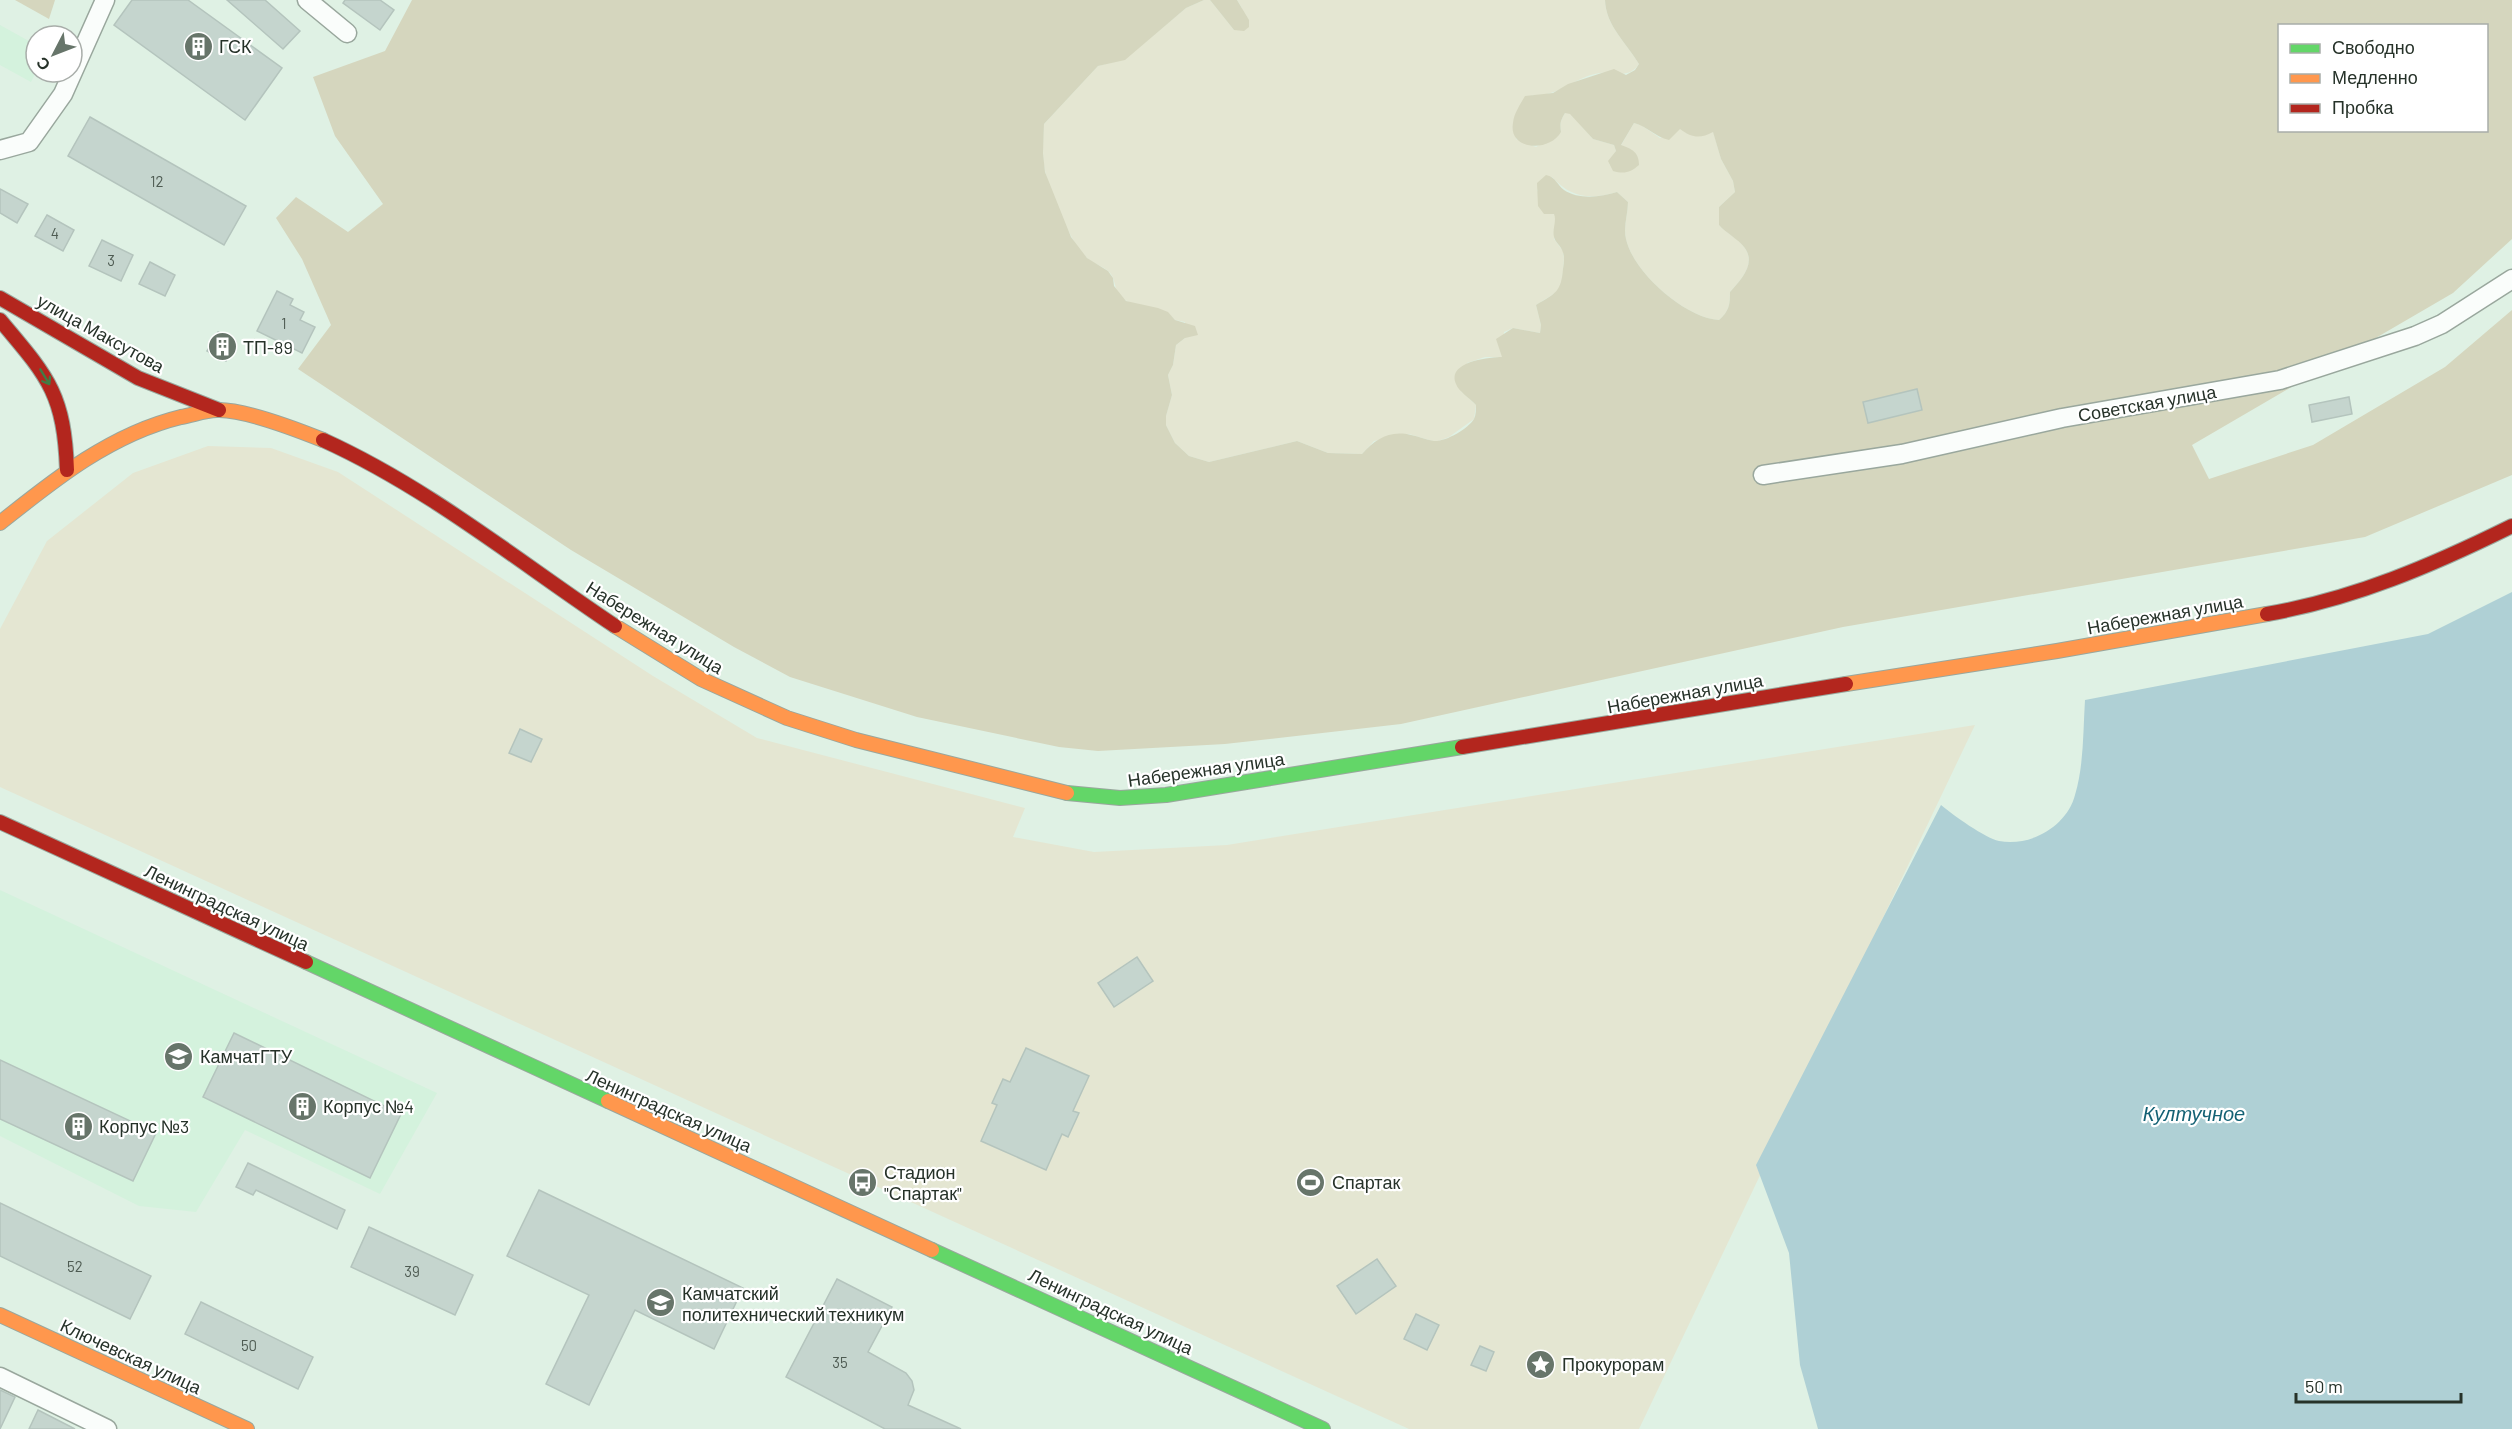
<svg xmlns="http://www.w3.org/2000/svg" width="2512" height="1429" font-family="Barlow,sans-serif">
<style>
.built{fill:#d4f2dd}
.green{fill:#e4e6d2}
.forest{fill:#d5d6be;fill-rule:evenodd}
.water{fill:#afd0d5}
.building{fill:#c5d5ce;stroke:#b4c4bd;stroke-width:1.5}
.lines{fill:none;stroke-linecap:round;stroke-linejoin:round}
.street-casing{stroke:#99a79d;stroke-width:21}
.fast-casing{stroke:#99a79d;stroke-width:16}
.slow-casing{stroke:#99a79d;stroke-width:16}
.jam-casing{stroke:#99a79d;stroke-width:16}
.street{stroke:#fafdfb;stroke-width:18}
.fast{stroke:#63d668;stroke-width:14}
.slow{stroke:#ff974d;stroke-width:14}
.jam{stroke:#b3261e;stroke-width:14}
.oneway{stroke:#417c45}
.labels{text-anchor:middle;dominant-baseline:central;stroke-width:4.5;stroke-linejoin:round;paint-order:stroke}
.number-label{font-size:15px;fill:#4e5b52}
.poi-label{font-size:18px;fill:#263229;stroke:#fff;text-anchor:start}
.street-label{font-size:18px;fill:#263229;stroke:#fff}
.water-label{font-size:20px;font-style:italic;fill:#136174;stroke:#fff}
</style>
<rect width="100%" height="100%" fill="#dff1e4"/>
<g class="built">
<polygon points="0,25 36,45 36,72 31,82 0,65"/>
<polygon points="0,890 437,1093 380,1194 245,1130 196,1212 139,1206 0,1136"/>
</g>
<g class="green">
<path d="M 1204,0 L 1210,0 L 1234,30 L 1242,8 L 1237,0 L 1605,0 C 1606,26 1626,42 1639,64 C 1628,80 1615,71 1600,73 C 1576,76 1557,98 1532,95 L 1516,139 L 1536,147 L 1561,132 C 1560,124 1560,121 1565,113 L 1570,113 L 1593,139 L 1614,145 L 1616,151 L 1609,166 L 1634,123 L 1641,125 L 1660,138 L 1680,128 L 1688,134 L 1713,131 L 1721,159 L 1733,181 L 1735,192 L 1719,207 L 1719,225 C 1726,233 1738,238 1744,247 C 1757,263 1741,280 1730,292 C 1730,305 1729,311 1719,320 C 1685,318 1633,272 1626,239 C 1623,227 1628,214 1628,202 L 1617,192 C 1590,200 1571,198 1552,177 L 1537,190 L 1549,212 L 1554,213 L 1556,218 L 1554,239 L 1563,251 L 1564,259 L 1562,284 L 1560,290 L 1536,305 L 1541,325 L 1540,333 L 1513,328 L 1504,332 L 1502,357 L 1485,357 L 1467,363 L 1461,391 L 1476,405 L 1474,419 L 1449,437 L 1436,442 L 1409,434 L 1374,441 L 1362,454 L 1328,453 L 1297,441 L 1209,462 L 1189,456 L 1175,443 L 1166,425 L 1166,416 L 1172,395 L 1168,375 L 1173,365 L 1176,345 L 1185,338 L 1185,322 L 1175,320 C 1161,303 1142,311 1125,300 C 1113,293 1117,281 1110,273 C 1104,266 1093,264 1087,258 C 1069,241 1051,194 1045,171 C 1042,155 1043,140 1044,124 L 1098,66 L 1125,59 L 1186,8 Z"/>
<polygon points="208,446 271,448 338,472 653,676 757,738 1025,808 1013,837 1094,852 1227,845 1975,725 1639,1429 1409,1429 0,787 0,629 47,541 133,473"/>
</g>
<g class="forest">
<polygon points="15,0 55,0 49,19"/>
<path d="M 412,0 L 1237,0 L 1249,20 L 1249,27 L 1244,31 L 1234,30 L 1210,0 L 1204,0 L 1186,8 L 1125,60 L 1098,66 L 1044,124 L 1043,153 L 1045,172 L 1071,237 L 1087,258 L 1108,271 L 1113,278 L 1114,286 L 1126,301 L 1158,308 L 1168,312 L 1175,320 L 1195,326 L 1198,335 L 1185,338 L 1176,345 L 1173,365 L 1168,375 L 1172,395 L 1166,416 L 1166,425 L 1175,443 L 1189,456 L 1209,462 L 1297,441 L 1328,453 L 1362,454 C 1376,439 1389,430 1411,435 C 1418,436 1426,440 1434,441 C 1445,442 1468,429 1474,419 C 1476,415 1476,409 1476,405 C 1470,398 1459,392 1456,384 C 1446,362 1489,357 1502,357 L 1496,339 L 1513,328 L 1540,333 L 1541,325 L 1536,305 C 1556,293 1561,292 1563,269 C 1564,262 1565,256 1562,250 C 1560,245 1555,242 1554,237 C 1552,229 1557,221 1554,214 L 1544,214 L 1538,206 L 1537,183 L 1546,175 C 1556,177 1557,185 1564,190 C 1579,200 1601,197 1617,192 L 1628,202 C 1628,214 1623,227 1626,239 C 1633,272 1685,318 1719,320 C 1729,311 1730,305 1730,292 C 1741,280 1757,263 1744,247 C 1738,239 1726,233 1719,225 L 1719,207 L 1735,192 L 1733,181 L 1721,159 L 1713,132 C 1700,139 1692,138 1680,129 L 1669,140 C 1655,137 1647,126 1634,123 L 1621,145 C 1632,149 1639,152 1639,165 C 1630,173 1624,174 1613,171 L 1608,161 L 1616,151 L 1614,145 L 1593,139 L 1570,114 L 1565,113 C 1560,121 1560,124 1561,132 C 1549,153 1508,150 1513,123 C 1514,113 1520,105 1525,96 L 1553,93 L 1568,84 L 1614,69 L 1626,75 L 1635,70 L 1639,64 C 1626,42 1606,26 1605,0 L 2512,0 L 2512,239 L 2453,293 L 2192,445 L 2209,479 L 2313,445 L 2445,367 L 2512,310 L 2512,475 L 2365,537 L 1843,627 L 1401,724 L 1225,744 L 1098,751 L 1059,747 L 917,717 L 790,677 L 734,647 L 571,550 L 298,369 L 331,325 L 302,259 L 276,218 L 296,197 L 348,232 L 383,204 L 335,136 L 313,77 L 385,51 ZM 2280,26 L 2486,26 L 2486,130 L 2280,130 Z"/>
</g>
<path class="water" d="M 2512,592 L 2512,1429 L 1818,1429 L 1800,1365 L 1789,1253 L 1756,1165 L 1941,805 C 1953,815 1985,838 1999,841 C 2031,847 2067,826 2075,795 C 2084,765 2083,731 2085,700 L 2428,634 Z"/>
<g class="building">
<polygon points="132,0 188,0 282,68 245,120 114,25"/>
<polygon points="227,0 265,0 300,31 283,49"/>
<polygon points="345,0 380,0 394,10 380,30 343,3"/>
<polygon points="90,117 246,206 224,245 68,156"/>
<polygon points="0,189 28,204 17,223 0,213"/>
<polygon points="47,215 74,230 63,251 35,236"/>
<polygon points="102,240 133,255 121,281 89,266"/>
<polygon points="150,262 175,275 165,296 139,284"/>
<polygon points="277,291 293,299 290,305 304,312 300,320 315,327 302,353 257,331"/>
<polygon points="218,332 236,342 226,361 207,351"/>
<polygon points="1917,389 1922,410 1868,423 1863,402"/>
<polygon points="2349,397 2352,414 2312,422 2309,405"/>
<polygon points="520,729 542,739 531,762 509,753"/>
<polygon points="1137,957 1153,981 1114,1007 1098,983"/>
<polygon points="234,1033 401,1114 370,1178 203,1097"/>
<polygon points="1026,1048 1089,1076 1073,1111 1079,1113 1068,1137 1062,1134 1046,1170 981,1141 997,1105 992,1103 1003,1079 1010,1082"/>
<polygon points="0,1060 156,1133 133,1181 0,1119"/>
<polygon points="248,1163 345,1210 337,1229 256,1190 253,1195 236,1187"/>
<polygon points="859,1174 872,1180 868,1186 855,1180"/>
<polygon points="539,1190 743,1288 714,1349 635,1310 589,1405 546,1384 589,1295 507,1256"/>
<polygon points="0,1203 151,1276 130,1319 0,1256"/>
<polygon points="369,1227 473,1275 455,1315 351,1267"/>
<polygon points="1377,1259 1396,1286 1356,1314 1337,1286"/>
<polygon points="837,1279 892,1307 868,1352 906,1373 912,1381 914,1390 908,1405 961,1429 885,1429 786,1377"/>
<polygon points="201,1302 313,1357 298,1389 185,1334"/>
<polygon points="1416,1314 1439,1325 1427,1350 1404,1339"/>
<polygon points="1480,1346 1494,1352 1486,1371 1471,1365"/>
<polygon points="0,1390 15,1397 0,1429"/>
<polygon points="38,1410 75,1429 29,1429"/>
</g>
<g class="lines">
<defs>
<g id="street">
<polyline points="307,0 347,33"/>
<polyline points="0,150 29,142 63,94 105,0"/>
<polyline points="1763,475 1902,454 2062,418 2280,380 2415,336 2442,324 2512,279"/>
<polyline points="0,1377 107,1429"/>
</g>
<g id="fast">
<polyline points="1067,793 1120,798 1166,795 1462,747"/>
<polyline points="306,962 608,1101"/>
<polyline points="932,1250 1323,1429"/>
</g>
<g id="slow">
<path d="M 0,523 C 55,479 111,434 181,417 C 193,415 205,410 217,410 C 243,409 298,430 323,440"/>
<polyline points="615,626 701,679 787,718 856,740 1067,793"/>
<polyline points="1846,684 2057,651 2267,614"/>
<polyline points="608,1101 932,1250"/>
<polyline points="0,1315 247,1429"/>
</g>
<g id="jam">
<polyline points="0,298 138,378 219,410"/>
<path d="M 0,320 C 48,377 64,393 67,470"/>
<path d="M 323,440 C 429,488 519,562 615,626"/>
<path d="M 2267,614 C 2354,599 2433,565 2512,526"/>
<polyline points="1462,747 1846,684"/>
<polyline points="0,822 306,962"/>
</g>
</defs>
<use href="#street" class="street-casing"/>
<use href="#fast" class="fast-casing"/>
<use href="#slow" class="slow-casing"/>
<use href="#jam" class="jam-casing"/>
<use href="#street" class="street"/>
<use href="#fast" class="fast"/>
<use href="#slow" class="slow"/>
<use href="#jam" class="jam"/>
</g>
<defs><path id="oneway-shaft" d="M-6 0H5M1.5-3L5.5 0L1.5 3" fill="none" stroke-width="1.6" stroke-linecap="round" stroke-linejoin="round" transform="scale(1.5)"/></defs>
<use class="oneway" href="#oneway-shaft" transform="translate(45 377) rotate(59)"/>
<defs>
<symbol id="building-disc" viewBox="-11 -11 22 22"><circle r="9.5" fill="#67756a" stroke="#fff"/><path d="M-4-6H4V6H1V3H-1V6H-4ZM-2.5-4.3h1.7v1.8h-1.7ZM.8-4.3h1.7v1.8H.8ZM-2.5-1h1.7V.8h-1.7ZM.8-1h1.7V.8H.8Z" fill="#fff"/></symbol>
<symbol id="university-disc" viewBox="-11 -11 22 22"><circle r="9.5" fill="#67756a" stroke="#fff"/><path d="M0-5L7-2L0 1L-7-2ZM-4 1L0 2.5L4 1V4Q0 6-4 4Z" fill="#fff"/></symbol>
<symbol id="bus-disc" viewBox="-11 -11 22 22"><circle r="9.5" fill="#67756a" stroke="#fff"/><path d="M-5-6H5V4H4V6H2V4H-2V6H-4V4H-5ZM-3.5-4V0h7V-4ZM-3.5 1.2v1.5H-2V1.2ZM2 1.2v1.5H3.5V1.2Z" fill="#fff"/></symbol>
<symbol id="stadium-disc" viewBox="-11 -11 22 22"><circle r="9.5" fill="#67756a" stroke="#fff"/><path d="M0-5a6.5 5 0 1 0 0 10a6.5 5 0 1 0 0-10ZM-3.5-1.8h7v3.6h-7Z" fill="#fff"/></symbol>
<symbol id="sight-disc" viewBox="-11 -11 22 22"><circle r="9.5" fill="#67756a" stroke="#fff"/><path d="M0-6L1.8-2.2L6-1.7L2.9 1.2L3.7 5.4L0 3.3L-3.7 5.4L-2.9 1.2L-6-1.7L-1.8-2.2Z" fill="#fff"/></symbol>
</defs>
<g fill-rule="evenodd">
<use href="#building-disc" x="182" y="30" width="33" height="33"/>
<use href="#building-disc" x="206" y="330" width="33" height="33"/>
<use href="#university-disc" x="162" y="1040" width="33" height="33"/>
<use href="#building-disc" x="286" y="1090" width="33" height="33"/>
<use href="#building-disc" x="62" y="1110" width="33" height="33"/>
<use href="#bus-disc" x="846" y="1166" width="33" height="33"/>
<use href="#stadium-disc" x="1294" y="1166" width="33" height="33"/>
<use href="#university-disc" x="644" y="1286" width="33" height="33"/>
<use href="#sight-disc" x="1524" y="1348" width="33" height="33"/>
</g>
<g class="labels">
<g class="number-label">
<text x="157" y="181">12</text>
<text x="55" y="233">4</text>
<text x="111" y="260">3</text>
<text x="284" y="323">1</text>
<text x="75" y="1266">52</text>
<text x="412" y="1271">39</text>
<text x="249" y="1345">50</text>
<text x="840" y="1362">35</text>
</g>
<g class="poi-label">
<text x="219" y="46">ГСК</text>
<text x="243" y="347">ТП-89</text>
<text x="200" y="1056">КамчатГТУ</text>
<text x="323" y="1106">Корпус №4</text>
<text x="99" y="1126">Корпус №3</text>
<text x="884" y="1172">Стадион<tspan x="884" dy="21">"Спартак"</tspan></text>
<text x="1332" y="1182">Спартак</text>
<text x="682" y="1293">Камчатский<tspan x="682" dy="21">политехнический техникум</tspan></text>
<text x="1562" y="1364">Прокурорам</text>
</g>
<g class="street-label">
<text transform="translate(101 333) rotate(29)">улица Максутова</text>
<text transform="translate(2147 403) rotate(-10)">Советская улица</text>
<text transform="translate(2165 614) rotate(-10)">Набережная улица</text>
<text transform="translate(655 627) rotate(32)">Набережная улица</text>
<text transform="translate(1685 693) rotate(-10)">Набережная улица</text>
<text transform="translate(1206 769) rotate(-8)">Набережная улица</text>
<text transform="translate(227 907) rotate(25)">Ленинградская улица</text>
<text transform="translate(669 1110) rotate(24)">Ленинградская улица</text>
<text transform="translate(1111 1311) rotate(25)">Ленинградская улица</text>
<text transform="translate(131 1356) rotate(25)">Ключевская улица</text>
</g>
<g class="water-label">
<text x="2194" y="1113">Култучное</text>
</g>
</g>
<rect x="2278" y="24" width="210" height="108" fill="#ffffff" stroke="#a8ada9" stroke-width="1.5"/>
<rect x="2290" y="44" width="30" height="9" fill="#63d668" stroke="#a8ada9" stroke-width="1.5"/>
<text x="2332" y="54" font-size="18" fill="#263229">Свободно</text>
<rect x="2290" y="74" width="30" height="9" fill="#ff974d" stroke="#a8ada9" stroke-width="1.5"/>
<text x="2332" y="84" font-size="18" fill="#263229">Медленно</text>
<rect x="2290" y="104" width="30" height="9" fill="#b3261e" stroke="#a8ada9" stroke-width="1.5"/>
<text x="2332" y="114" font-size="18" fill="#263229">Пробка</text>
<g transform="translate(54 54) rotate(228)"><circle r="28" fill="#ffffff" stroke="#a8ada9" stroke-width="1.5"/>
<path d="M0-4.5L10 22L0 15L-10 22Z" fill="#67756a"/>
<text y="-9" font-size="16" font-weight="bold" text-anchor="middle" fill="#263229">С</text>
</g>
<path d="M2296 1393v9h165v-9" fill="none" stroke="#263229" stroke-width="3"/>
<text x="2305" y="1393" font-size="18" fill="#263229" stroke="#ffffff" stroke-width="4.5" paint-order="stroke">50 m</text>
</svg>
